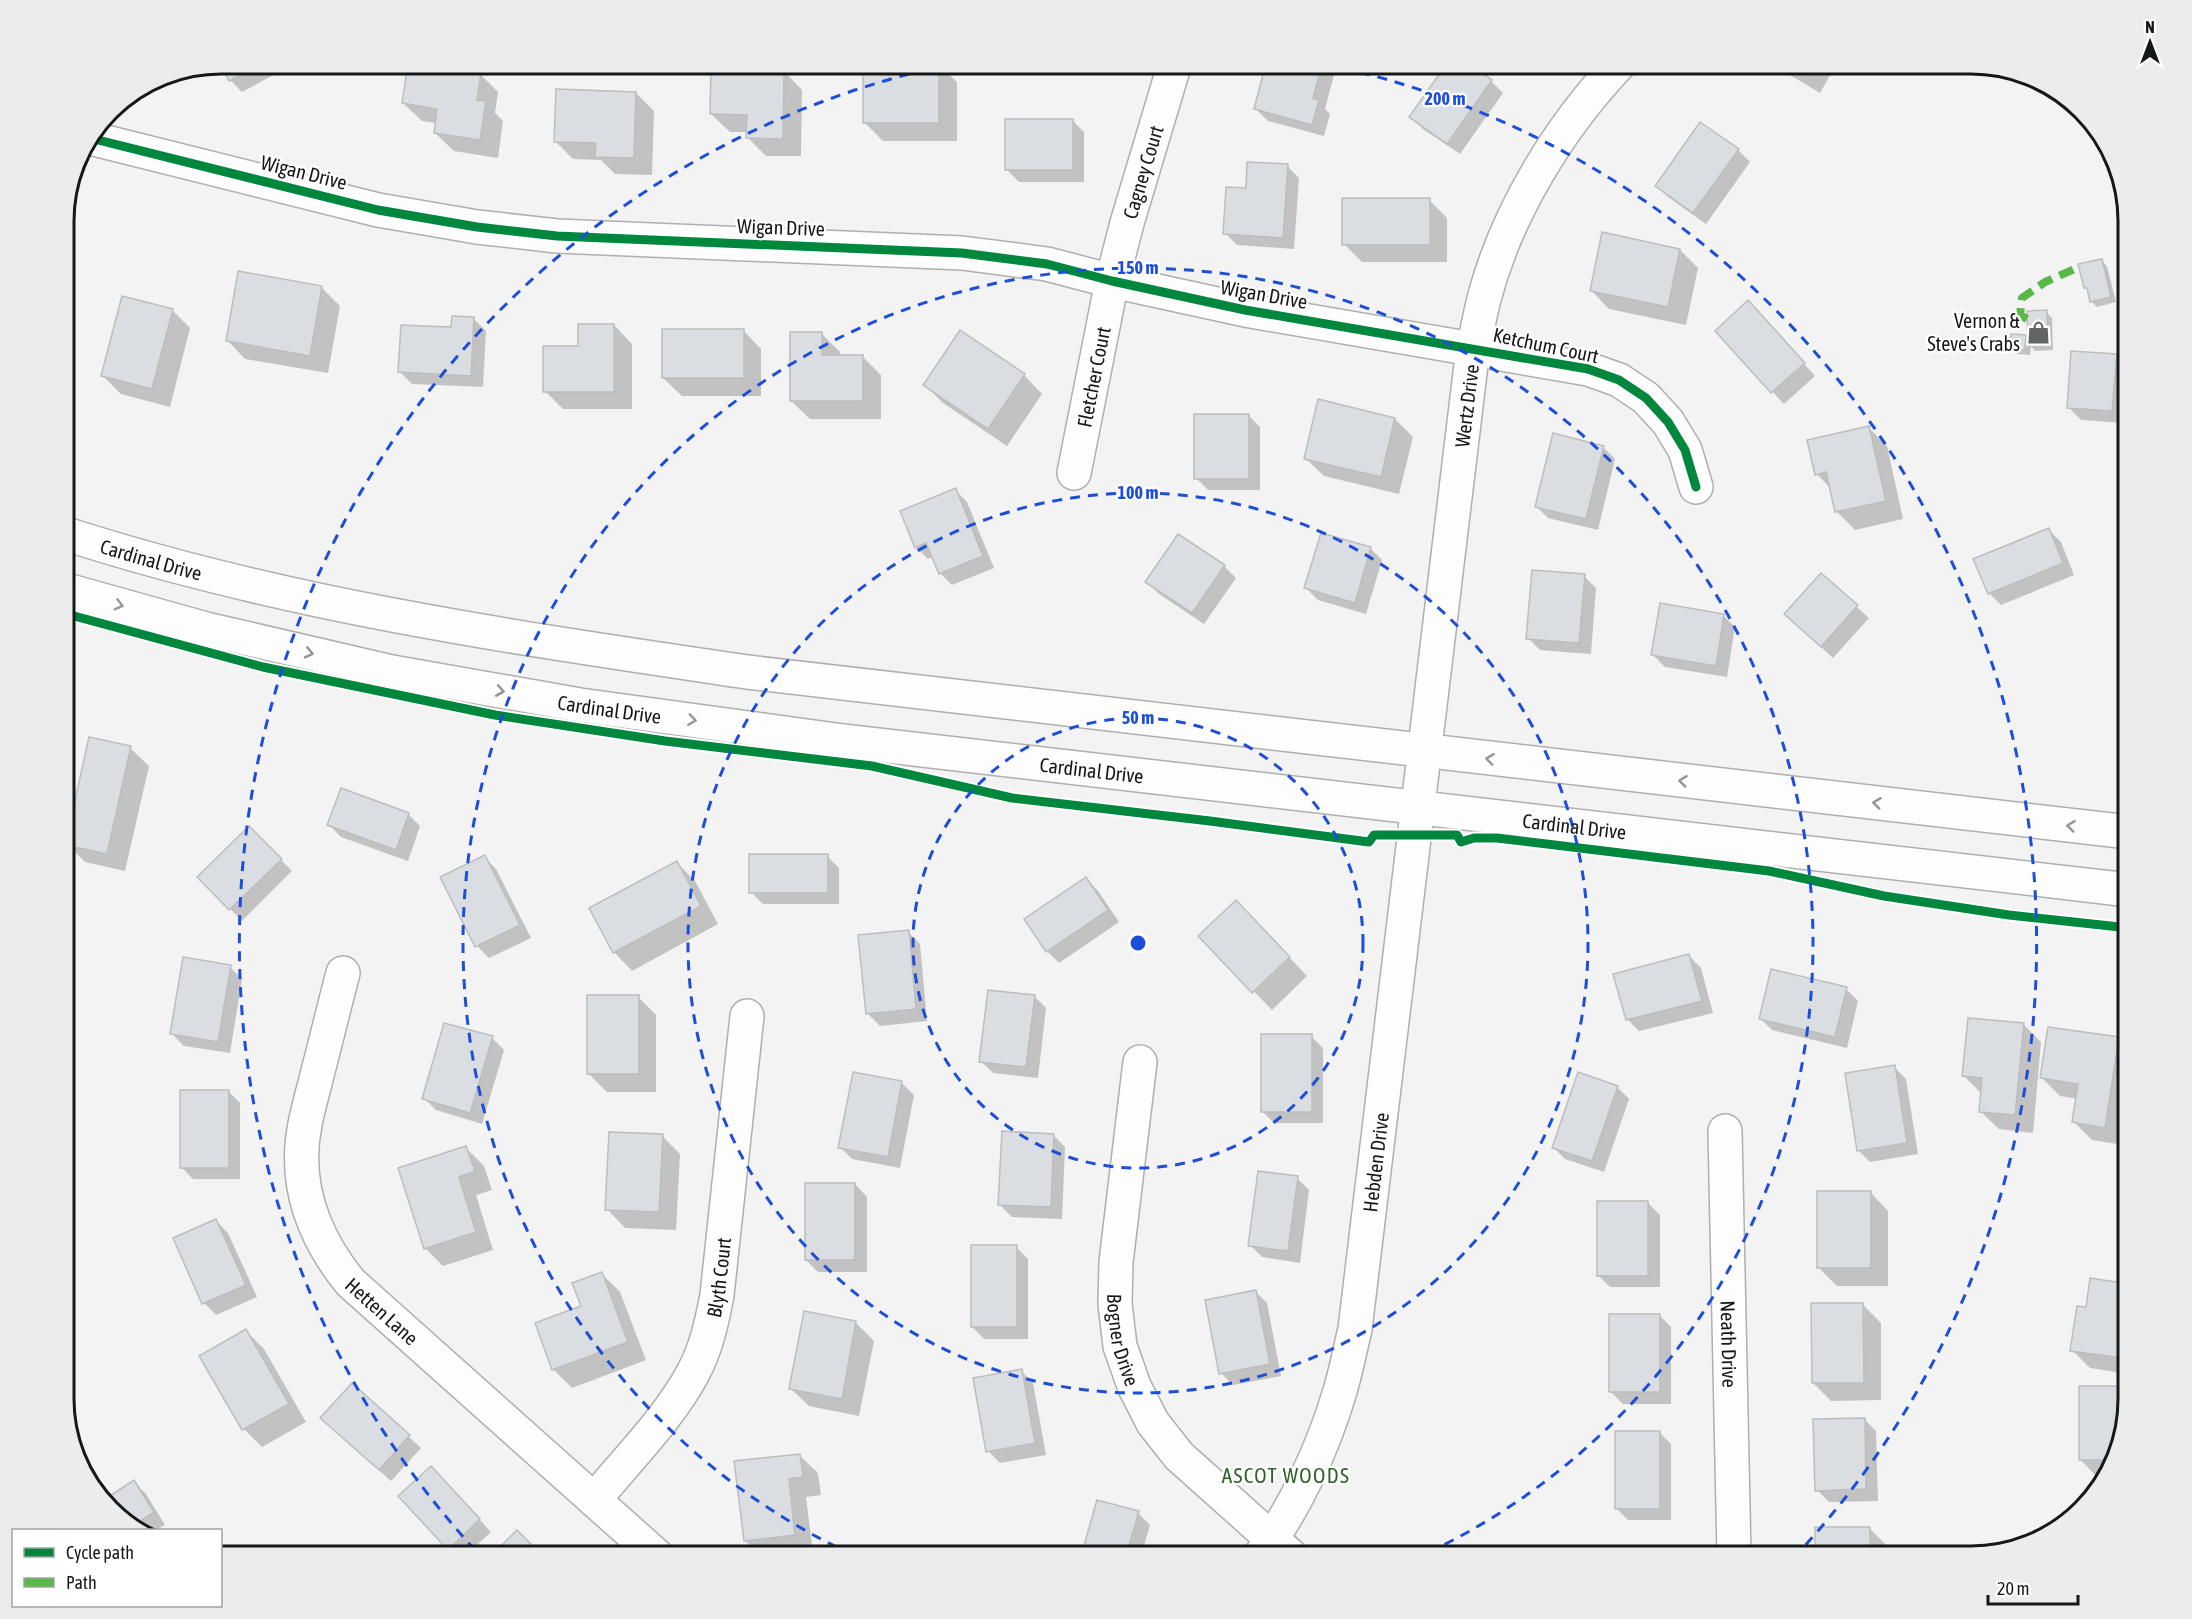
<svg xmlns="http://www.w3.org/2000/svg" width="2192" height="1619" font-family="'Asap Condensed',sans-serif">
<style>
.shadow{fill:#0003}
.building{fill:#dadee3;stroke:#bdbdbd;stroke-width:1.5}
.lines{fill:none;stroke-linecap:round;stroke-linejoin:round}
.minor-casing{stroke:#afafaf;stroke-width:36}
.major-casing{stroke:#afafaf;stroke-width:36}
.minor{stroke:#fdfdfd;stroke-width:33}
.major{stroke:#fdfdfd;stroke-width:33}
.quiet{stroke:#58b947;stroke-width:8;stroke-dasharray:15 8;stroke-linecap:butt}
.cycleway-casing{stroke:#fff;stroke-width:13}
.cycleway{stroke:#00873e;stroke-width:9}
.oneway{stroke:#959696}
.ring{fill:none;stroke:#1d4ed8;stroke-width:3;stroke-dasharray:10 8}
.labels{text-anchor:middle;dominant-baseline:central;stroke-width:4.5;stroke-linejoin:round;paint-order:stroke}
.street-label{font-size:20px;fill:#161717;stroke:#fff}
.poi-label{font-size:20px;fill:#161717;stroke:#fff;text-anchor:end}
.neighbourhood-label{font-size:21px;letter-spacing:1.5px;fill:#2e6029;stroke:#fff}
.rim{fill:none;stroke:#161717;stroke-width:3}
.centre{fill:#1d4ed8;stroke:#fff;stroke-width:3}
.ring-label{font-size:18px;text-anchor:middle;font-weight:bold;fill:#1d4ed8;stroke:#fff;stroke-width:4.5;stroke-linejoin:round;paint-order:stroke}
</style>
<rect width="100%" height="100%" fill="#f3f3f3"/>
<g class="shadow">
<polygon points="220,63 286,63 288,67 242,92 230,80"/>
<polygon points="409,63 480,74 498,92 495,113 503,121 498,158 454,151 435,133 437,123 422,121 403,103"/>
<polygon points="1078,63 1121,63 1117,74"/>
<polygon points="1268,63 1332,63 1336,67 1325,109 1330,114 1324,136 1268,121 1256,109"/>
<polygon points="1465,63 1491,81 1503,93 1460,154 1423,129 1411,117"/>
<polygon points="1521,63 1543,63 1534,74"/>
<polygon points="1770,63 1837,63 1820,93"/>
<polygon points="938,64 957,82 957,141 883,141 865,123"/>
<polygon points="784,71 802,90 801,156 766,156 748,138 748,132 730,132 711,114"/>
<polygon points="636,93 654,111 652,175 615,174 601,160 573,159 555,141"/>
<polygon points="1072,120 1084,132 1084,182 1019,182 1007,170"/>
<polygon points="1738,150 1750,162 1706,224 1668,197 1657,185"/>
<polygon points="1287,166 1299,178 1294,249 1237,245 1225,233 1247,189"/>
<polygon points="1429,200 1447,218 1447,262 1362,262 1344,244"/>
<polygon points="1680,250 1698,268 1686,325 1609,309 1591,290"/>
<polygon points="2101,261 2107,266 2116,302 2097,307 2091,301 2089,291 2085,288"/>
<polygon points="322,288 340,306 328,373 245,359 227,340"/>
<polygon points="172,310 190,328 170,407 121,394 103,376"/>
<polygon points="2046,312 2052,318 2053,350 2035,351 2031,346 2030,355 2017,354 2011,348 2025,336 2029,341"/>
<polygon points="1760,314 1815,376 1784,404 1717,331"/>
<polygon points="474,319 486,331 483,387 412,384 400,372 453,329"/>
<polygon points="614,325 632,344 632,409 563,409 545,391 579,347"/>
<polygon points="743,330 761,349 761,396 682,396 663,378"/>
<polygon points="961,332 1024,375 1042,394 1007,446 943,403 925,385"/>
<polygon points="822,334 840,352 840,357 863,357 881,375 881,419 810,419 791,401"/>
<polygon points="2116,356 2128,368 2124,423 2081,420 2069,408"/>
<polygon points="1248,415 1260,427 1260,490 1208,490 1196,478"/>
<polygon points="1395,419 1413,437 1399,494 1324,476 1305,458"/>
<polygon points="1869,428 1887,446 1903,519 1855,530 1836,511 1831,489 1817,474"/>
<polygon points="1603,447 1615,459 1598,530 1548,518 1536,506"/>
<polygon points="955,490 967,502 994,568 952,585 940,573 933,557 928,559 916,547"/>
<polygon points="2049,530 2061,542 2074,575 2001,605 1989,593"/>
<polygon points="1370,548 1382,560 1366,614 1318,600 1306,588"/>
<polygon points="1224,566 1236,578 1204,624 1159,594 1147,582"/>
<polygon points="1821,575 1869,618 1833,658 1798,626"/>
<polygon points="1584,576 1596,588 1591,654 1540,650 1528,638"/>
<polygon points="1723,615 1735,627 1727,677 1665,667 1653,655"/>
<polygon points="130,748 149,766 125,871 85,862 67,844"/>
<polygon points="408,814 420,826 408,861 341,837 329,825"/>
<polygon points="249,828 292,871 242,921 199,877"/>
<polygon points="827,856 839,868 839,904 763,904 751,892"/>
<polygon points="484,857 496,869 531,938 489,958 477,946 442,878"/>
<polygon points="676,862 695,881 718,924 632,971 614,952 591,909"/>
<polygon points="1086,879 1098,891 1119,922 1059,963 1047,951"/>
<polygon points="1254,920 1307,976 1272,1010 1200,936"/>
<polygon points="908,932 920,944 927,1021 880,1026 868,1014"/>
<polygon points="1689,956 1701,968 1713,1013 1639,1031 1627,1019"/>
<polygon points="230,967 242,979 230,1053 184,1046 172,1034"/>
<polygon points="1846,989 1858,1001 1847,1048 1772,1030 1760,1018"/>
<polygon points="1034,996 1046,1008 1038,1078 993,1073 981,1061"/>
<polygon points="638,997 656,1015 656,1092 607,1092 589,1074"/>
<polygon points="2023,1024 2041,1042 2033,1133 1999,1129 1980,1111 1982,1094 1964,1076"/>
<polygon points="1311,1036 1323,1048 1323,1123 1274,1123 1262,1111"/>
<polygon points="492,1038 504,1050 482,1124 436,1110 424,1098"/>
<polygon points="2118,1039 2129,1049 2129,1106 2123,1145 2092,1140 2074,1122 2077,1099 2060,1096 2042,1078"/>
<polygon points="1894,1067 1906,1079 1918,1154 1870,1162 1858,1150"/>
<polygon points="902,1083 914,1095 900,1168 852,1159 840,1147"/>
<polygon points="1617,1087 1629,1099 1604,1172 1565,1159 1553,1147"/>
<polygon points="228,1091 240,1103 240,1179 193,1179 181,1167"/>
<polygon points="1053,1135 1065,1147 1062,1219 1012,1217 1000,1205"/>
<polygon points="662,1136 680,1154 676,1230 625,1228 607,1209"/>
<polygon points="466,1148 484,1166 492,1190 476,1195 493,1250 443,1266 425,1248"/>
<polygon points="1297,1178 1309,1190 1300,1263 1262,1257 1250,1245"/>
<polygon points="855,1184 867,1197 867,1272 818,1272 806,1260"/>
<polygon points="1870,1192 1888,1211 1888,1286 1837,1286 1819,1268"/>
<polygon points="1648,1203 1660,1215 1660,1287 1610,1287 1598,1275"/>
<polygon points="216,1221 228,1233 257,1297 216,1315 204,1303 175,1239"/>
<polygon points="1016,1247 1028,1259 1028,1339 984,1339 972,1327"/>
<polygon points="602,1274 620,1292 646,1360 572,1388 553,1369"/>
<polygon points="2129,1286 2129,1374 2090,1368 2072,1350 2087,1309"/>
<polygon points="1255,1291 1267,1303 1281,1376 1233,1385 1221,1373"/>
<polygon points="1863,1305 1881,1323 1881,1400 1831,1401 1813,1383"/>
<polygon points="1659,1315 1671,1327 1671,1404 1623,1404 1611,1392"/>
<polygon points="856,1323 874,1341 859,1416 809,1406 790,1388"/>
<polygon points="246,1331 264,1349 306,1422 262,1447 244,1429 201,1356"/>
<polygon points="1021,1371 1033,1383 1046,1455 1000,1463 988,1451"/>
<polygon points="352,1385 421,1448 391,1481 334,1430"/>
<polygon points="1864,1419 1876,1431 1878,1501 1829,1502 1817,1490"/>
<polygon points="1659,1432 1671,1444 1671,1520 1628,1520 1616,1508"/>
<polygon points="2121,1449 2105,1478 2098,1478 2080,1459"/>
<polygon points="799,1455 818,1473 821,1495 806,1497 813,1553 761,1556 745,1541"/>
<polygon points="443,1480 491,1532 465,1556 456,1556 449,1549"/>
<polygon points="134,1482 146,1494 165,1525 156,1530 138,1530 125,1524 106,1500"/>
<polygon points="1138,1513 1150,1525 1141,1556 1083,1556"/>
<polygon points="1869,1528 1888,1547 1888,1556 1817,1556"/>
</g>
<g class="building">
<polygon points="219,63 262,63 229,81"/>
<polygon points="408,63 481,72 477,100 486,101 480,140 434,133 437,109 402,103"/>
<rect x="863" y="63" width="76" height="60"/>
<polygon points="1266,63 1322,63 1313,99 1319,100 1312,125 1254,109"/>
<polygon points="1447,63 1468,63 1492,80 1447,144 1409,117"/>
<polygon points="1779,63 1809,63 1802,76"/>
<polygon points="711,68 784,70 783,139 746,138 747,115 710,114"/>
<polygon points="556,89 636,92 634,158 595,157 596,143 554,142"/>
<rect x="1005" y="119" width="68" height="51"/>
<polygon points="1700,122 1739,149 1693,213 1655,186"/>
<polygon points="1247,162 1288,164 1283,238 1223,234 1226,187 1246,188"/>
<rect x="1342" y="198" width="88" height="47"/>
<polygon points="1602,232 1680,249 1668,307 1590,291"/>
<polygon points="2102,259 2111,297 2090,302 2087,288 2084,288 2078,264"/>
<polygon points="238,271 322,286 310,356 226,341"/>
<polygon points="122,296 173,309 152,389 101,376"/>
<polygon points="1748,300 1805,363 1771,393 1715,331"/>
<polygon points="2047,310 2048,345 2028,346 2027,311"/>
<polygon points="452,316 474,317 471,376 398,372 401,325 451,327"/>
<polygon points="578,324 614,324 614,392 543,392 543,346 578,346"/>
<rect x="662" y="329" width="82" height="49"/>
<polygon points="960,330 1025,374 988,429 923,385"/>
<polygon points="790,332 822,332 822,355 863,355 863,401 790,401"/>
<polygon points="2011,334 2026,335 2025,350 2009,349"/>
<polygon points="2071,351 2117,354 2112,411 2067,408"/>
<polygon points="1318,399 1395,418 1381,477 1304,459"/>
<rect x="1194" y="414" width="55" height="65"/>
<polygon points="1869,426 1886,501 1835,512 1826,472 1815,475 1807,440"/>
<polygon points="1553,433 1604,446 1586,519 1535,507"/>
<polygon points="956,488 983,556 939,574 926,543 915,548 900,511"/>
<polygon points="2049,528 2063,563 1988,594 1973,559"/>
<polygon points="1321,533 1371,547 1355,603 1304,588"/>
<polygon points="1178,534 1225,565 1192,613 1145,582"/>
<polygon points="1532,570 1585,574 1579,643 1526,639"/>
<polygon points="1821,573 1858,605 1821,647 1784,614"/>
<polygon points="1660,603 1724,614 1716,666 1651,655"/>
<polygon points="89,737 131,746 107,854 65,845"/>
<polygon points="341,788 409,813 396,850 327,825"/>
<polygon points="249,826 282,859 229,910 197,877"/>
<rect x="749" y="854" width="79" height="39"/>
<polygon points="485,855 520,925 475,947 440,877"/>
<polygon points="677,861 701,906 613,953 589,908"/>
<polygon points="1086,877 1108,910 1046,952 1024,919"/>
<polygon points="1236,900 1290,957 1252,993 1198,936"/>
<polygon points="909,930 916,1009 866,1014 858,935"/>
<polygon points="1689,954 1702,1001 1626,1020 1613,974"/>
<polygon points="183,957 231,965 218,1042 170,1034"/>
<polygon points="1771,969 1847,987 1835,1037 1759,1019"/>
<polygon points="988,990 1035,995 1026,1067 979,1062"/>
<rect x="587" y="995" width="52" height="79"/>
<polygon points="1968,1018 2024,1023 2015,1115 1979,1112 1982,1078 1962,1076"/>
<polygon points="444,1023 493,1036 470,1113 422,1099"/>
<polygon points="2048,1027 2119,1037 2105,1128 2072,1122 2078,1084 2040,1078"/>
<rect x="1261" y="1034" width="51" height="78"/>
<polygon points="1895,1065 1907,1143 1857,1151 1845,1073"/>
<polygon points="853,1072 902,1081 888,1157 838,1148"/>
<polygon points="1578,1072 1618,1086 1592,1161 1552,1148"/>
<rect x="180" y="1090" width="49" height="78"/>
<polygon points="1002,1131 1054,1134 1051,1207 998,1205"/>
<polygon points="609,1132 663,1134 659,1212 605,1210"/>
<polygon points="466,1146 475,1171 459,1177 476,1232 424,1249 398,1168"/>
<polygon points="1258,1171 1298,1176 1288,1251 1248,1246"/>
<rect x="805" y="1183" width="50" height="77"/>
<rect x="1817" y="1191" width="54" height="77"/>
<rect x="1597" y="1201" width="51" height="75"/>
<polygon points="216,1219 246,1285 202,1304 173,1238"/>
<rect x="971" y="1245" width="46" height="82"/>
<polygon points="602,1272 628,1342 552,1370 535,1323 581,1306 572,1283"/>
<polygon points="2090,1278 2129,1284 2129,1359 2070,1351 2077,1306 2086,1307"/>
<polygon points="1256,1290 1270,1364 1219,1374 1205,1300"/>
<polygon points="1811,1303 1863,1303 1864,1383 1812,1383"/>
<polygon points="804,1311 856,1321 842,1399 789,1389"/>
<rect x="1609" y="1314" width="51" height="78"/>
<polygon points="246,1329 289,1404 242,1430 199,1356"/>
<polygon points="1022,1369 1035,1443 986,1452 973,1378"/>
<polygon points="352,1383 410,1435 379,1470 320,1418"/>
<polygon points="2079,1386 2129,1386 2129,1399 2121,1449 2115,1460 2079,1460"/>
<polygon points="1865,1418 1866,1489 1815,1491 1813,1419"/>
<rect x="1615" y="1431" width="45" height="78"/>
<polygon points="800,1454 803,1477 789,1479 795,1535 744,1541 734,1461"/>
<polygon points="431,1466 480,1519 448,1550 398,1496"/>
<polygon points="134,1480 154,1512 131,1527 125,1524 105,1499"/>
<polygon points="2088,1488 2100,1488 2097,1494 2088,1501"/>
<polygon points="1097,1500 1139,1511 1126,1556 1081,1556"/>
<rect x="1815" y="1527" width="55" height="29"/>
<polygon points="517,1530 543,1556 491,1556"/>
</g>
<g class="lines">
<defs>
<g id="minor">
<polyline points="90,138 378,210 477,227 557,236 962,253 1047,264 1112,281 1245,310 1588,369 1619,380 1646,398 1668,422 1685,450 1696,487"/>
<path id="s1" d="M 1074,473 L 1112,281 L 1127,223 L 1175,63"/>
<path id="s2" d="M 343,973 C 334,1007 326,1041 317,1075 C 313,1092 308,1108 305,1124 C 293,1184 313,1236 350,1282 L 657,1556"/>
<path id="s3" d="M 1140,1062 L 1116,1262 L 1115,1304 L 1120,1346 L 1134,1386 L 1153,1423 L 1179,1456 L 1291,1556"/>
<path id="s4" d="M 1725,1131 L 1734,1556"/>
<path id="s5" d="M 594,1500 C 626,1461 669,1418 693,1373 C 706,1349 712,1322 717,1295 L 747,1016"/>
<path id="s6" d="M 1260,1556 C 1295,1508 1323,1449 1340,1391 C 1346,1371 1350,1350 1355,1329 L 1473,348 C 1477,332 1480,315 1484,299 C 1506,214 1559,127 1620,63"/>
</g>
<g id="major">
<path id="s7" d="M 63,533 C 285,605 517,638 747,672 L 2129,832"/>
<path id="s8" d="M 63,589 L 206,629 L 392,672 L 580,705 L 836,740 L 2129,890"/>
</g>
</defs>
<use href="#minor" class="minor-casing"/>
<use href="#major" class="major-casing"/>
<use href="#minor" class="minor"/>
<use href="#major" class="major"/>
<polyline class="quiet" points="2027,319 2020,315 2022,298 2045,282 2079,267"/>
<defs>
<g id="cycleway">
<polyline points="90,138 378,210 477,227 557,236 962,253 1047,264 1112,281 1245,310 1588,369 1619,380 1646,398 1668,422 1685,450 1696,487"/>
<polyline points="63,613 263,667 495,715 665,741 872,766 1012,798 1210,821 1369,842 1374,835 1457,835 1461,842 1474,838 1497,838 1769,871 1884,896 2009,915 2129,928"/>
</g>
</defs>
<use href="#cycleway" class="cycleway-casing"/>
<use href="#cycleway" class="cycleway"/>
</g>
<defs><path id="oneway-chevron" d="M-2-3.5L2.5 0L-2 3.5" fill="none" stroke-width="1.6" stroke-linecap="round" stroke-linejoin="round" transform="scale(1.5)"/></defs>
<g class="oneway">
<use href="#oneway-chevron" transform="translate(119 605) rotate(15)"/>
<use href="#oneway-chevron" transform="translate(309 653) rotate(13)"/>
<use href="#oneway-chevron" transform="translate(500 691) rotate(10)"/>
<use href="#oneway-chevron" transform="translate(692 720) rotate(8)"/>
<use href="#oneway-chevron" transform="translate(1490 759) rotate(-173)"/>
<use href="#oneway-chevron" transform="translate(1683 781) rotate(-173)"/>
<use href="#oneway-chevron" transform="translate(1877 803) rotate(-173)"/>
<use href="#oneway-chevron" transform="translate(2071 826) rotate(-173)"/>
</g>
<g class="ring">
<circle cx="1138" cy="943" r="225"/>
<circle cx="1138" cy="943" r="450"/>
<path d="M853 1555A675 675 0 1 1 1423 1555"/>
<path d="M475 1550A899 899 0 0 1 951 64M1325 64A899 899 0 0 1 1801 1550"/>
</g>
<defs>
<symbol id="shop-bare" viewBox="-9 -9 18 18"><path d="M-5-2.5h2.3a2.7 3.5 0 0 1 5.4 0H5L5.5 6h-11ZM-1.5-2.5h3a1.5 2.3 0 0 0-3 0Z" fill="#636464" stroke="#fff" stroke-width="2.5" paint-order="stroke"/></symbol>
</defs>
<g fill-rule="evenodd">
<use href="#shop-bare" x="2022" y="316" width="33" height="33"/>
</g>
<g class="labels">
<g class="street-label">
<text transform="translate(304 172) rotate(14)">Wigan Drive</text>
<text stroke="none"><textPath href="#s1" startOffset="309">Cagney Court</textPath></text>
<text transform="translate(781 227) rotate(2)">Wigan Drive</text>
<text transform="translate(1264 294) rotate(10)">Wigan Drive</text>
<text transform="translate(1546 345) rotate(12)">Ketchum Court</text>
<text stroke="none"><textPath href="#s1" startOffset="98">Fletcher Court</textPath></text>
<text stroke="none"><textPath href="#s6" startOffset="1178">Wertz Drive</textPath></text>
<text stroke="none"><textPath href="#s7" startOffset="92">Cardinal Drive</textPath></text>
<text stroke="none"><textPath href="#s8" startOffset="560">Cardinal Drive</textPath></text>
<text stroke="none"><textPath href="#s8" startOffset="1046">Cardinal Drive</textPath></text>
<text stroke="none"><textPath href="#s8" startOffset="1532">Cardinal Drive</textPath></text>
<text stroke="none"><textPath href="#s6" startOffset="416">Hebden Drive</textPath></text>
<text stroke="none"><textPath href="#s5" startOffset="261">Blyth Court</textPath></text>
<text stroke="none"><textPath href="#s2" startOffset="369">Hetten Lane</textPath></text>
<text stroke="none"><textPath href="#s3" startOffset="280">Bogner Drive</textPath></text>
<text stroke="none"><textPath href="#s4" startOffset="213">Neath Drive</textPath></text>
</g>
<g class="poi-label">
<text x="2020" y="320">Vernon &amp;<tspan x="2020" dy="23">Steve's Crabs</tspan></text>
</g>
<g class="neighbourhood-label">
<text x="1286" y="1475">ASCOT WOODS</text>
</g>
</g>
<path d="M0 0H2192V1619H0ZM221 74H1971A147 147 0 0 1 2118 221V1399A147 147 0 0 1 1971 1546H221A147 147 0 0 1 74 1399V221A147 147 0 0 1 221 74Z" fill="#ececec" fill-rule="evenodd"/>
<path class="rim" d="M221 74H1971A147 147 0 0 1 2118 221V1399A147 147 0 0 1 1971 1546H221A147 147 0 0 1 74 1399V221A147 147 0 0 1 221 74Z"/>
<circle cx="1138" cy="943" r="9" class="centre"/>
<g class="ring-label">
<text x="1445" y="105">200 m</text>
<text x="1138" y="274">150 m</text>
<text x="1138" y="499">100 m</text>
<text x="1138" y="724">50 m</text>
</g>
<rect x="12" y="1529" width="210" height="78" fill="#ffffff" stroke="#a2a2a2" stroke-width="1.5"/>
<rect x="24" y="1548" width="30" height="9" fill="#00873e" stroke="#a2a2a2" stroke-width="1.5"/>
<text x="66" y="1559" font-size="18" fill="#161717">Cycle path</text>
<rect x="24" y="1578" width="30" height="9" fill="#58b947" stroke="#a2a2a2" stroke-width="1.5"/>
<text x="66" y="1589" font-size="18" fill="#161717">Path</text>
<g transform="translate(2150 42)" stroke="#ffffff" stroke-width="4.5" paint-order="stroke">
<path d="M0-4.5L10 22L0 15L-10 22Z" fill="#161717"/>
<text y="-9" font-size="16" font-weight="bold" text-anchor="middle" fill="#161717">N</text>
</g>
<path d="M1988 1595v9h90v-9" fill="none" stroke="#161717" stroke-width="3"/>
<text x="1997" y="1595" font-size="18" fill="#161717" stroke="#ffffff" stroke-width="4.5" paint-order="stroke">20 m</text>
</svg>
